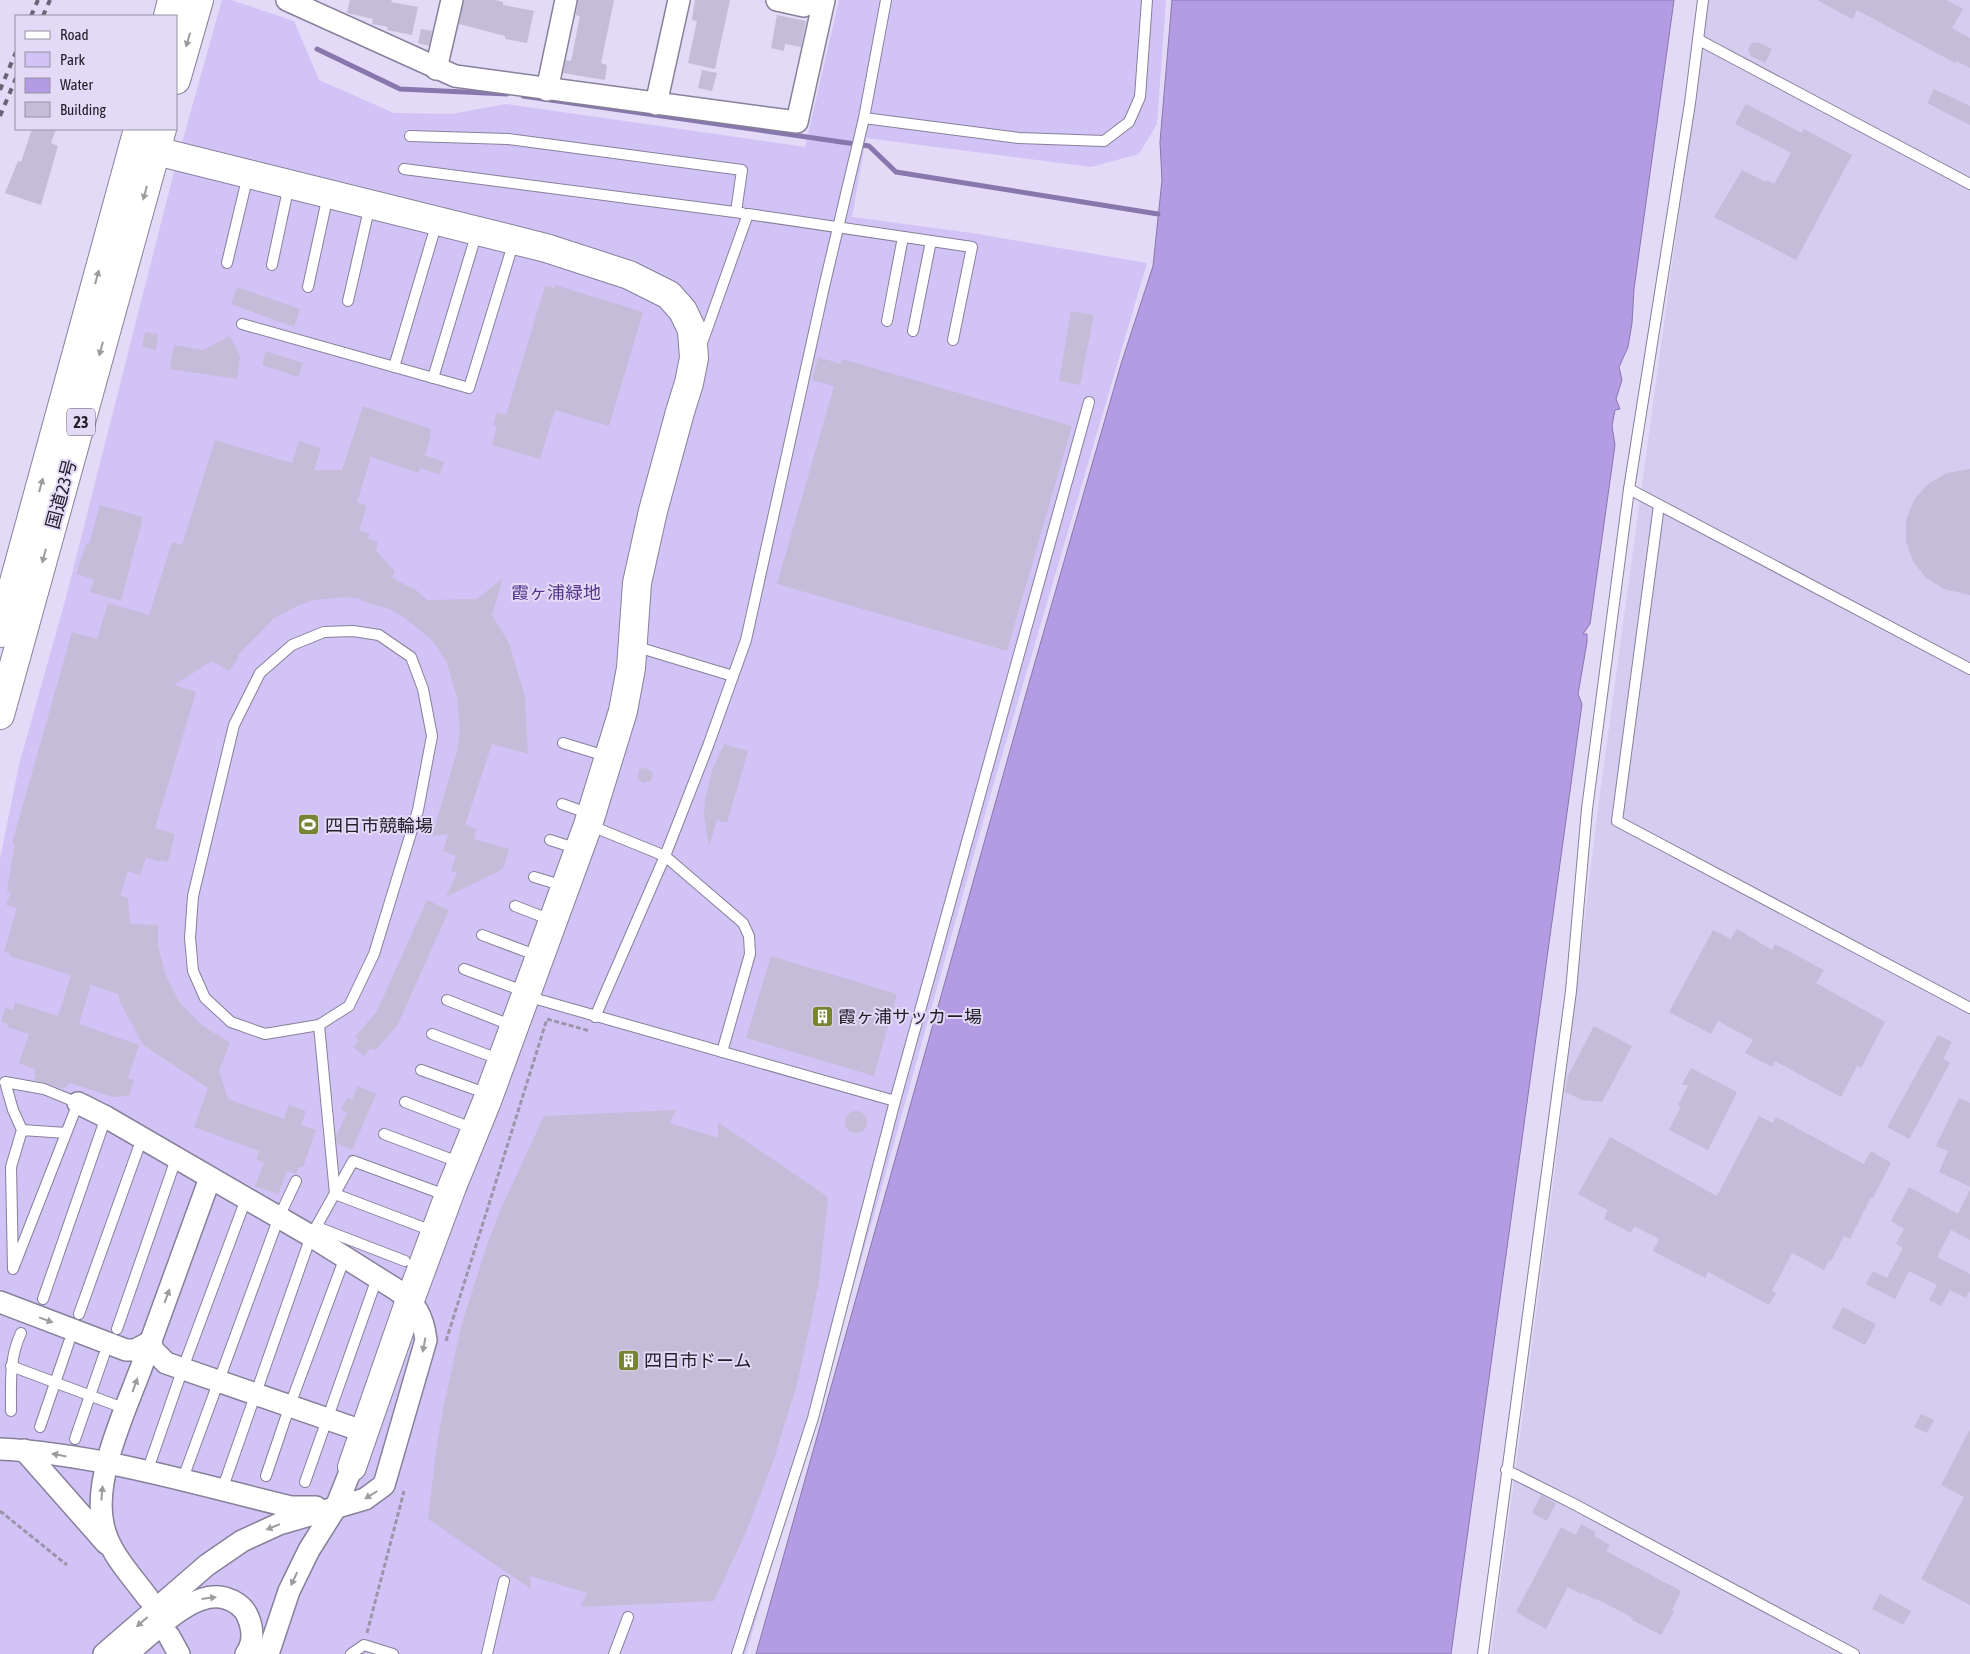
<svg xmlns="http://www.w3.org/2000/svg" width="1970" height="1654" font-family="'Asap Condensed','Noto Sans JP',sans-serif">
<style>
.built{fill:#d6ccef}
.green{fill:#d2c3f6}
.water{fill:#b39ce4;stroke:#8877ac}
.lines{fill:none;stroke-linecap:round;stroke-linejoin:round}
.stream{stroke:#8877ac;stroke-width:5}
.building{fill:#c4bcd8}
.lane-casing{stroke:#87809a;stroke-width:12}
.street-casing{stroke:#87809a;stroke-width:24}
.secondary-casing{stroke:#87809a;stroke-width:30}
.highway-casing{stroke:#87809a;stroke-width:30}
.path{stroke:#9b95aa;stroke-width:3;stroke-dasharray:5 2.5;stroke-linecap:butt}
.lane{stroke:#fff;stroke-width:10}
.street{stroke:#fff;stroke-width:21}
.secondary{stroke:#fff;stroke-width:28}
.highway{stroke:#fff;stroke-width:28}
.rail{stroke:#696475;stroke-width:4;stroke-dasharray:6 6;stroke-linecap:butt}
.oneway{fill:#9c9b9f}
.labels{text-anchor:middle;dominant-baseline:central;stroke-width:4;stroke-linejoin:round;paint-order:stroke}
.shield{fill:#e2daf6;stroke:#5c5867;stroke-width:1}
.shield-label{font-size:16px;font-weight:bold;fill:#23202a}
.street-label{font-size:18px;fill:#23202a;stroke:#e2daf6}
.park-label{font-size:18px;fill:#57368a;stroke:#e2daf6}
.poi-label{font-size:18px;fill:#23202a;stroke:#e2daf6;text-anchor:start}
</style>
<rect width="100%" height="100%" fill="#e2daf6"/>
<polygon class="built" points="1708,0 1970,0 1970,1654 1491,1654 1552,1193 1596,823"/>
<polygon class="green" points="222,0 231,0 294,21 319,80 394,113 452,114 506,104 805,147 839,0 1166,0 1157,124 1139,154 1091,167 866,138 852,217 972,233 1147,263 991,793 874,1215 746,1654 0,1654 0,859 19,765 65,601 176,164"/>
<polygon class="water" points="1172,0 1674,0 1634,289 1632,323 1628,347 1619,367 1622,380 1616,399 1620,409 1615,410 1612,426 1615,445 1590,624 1583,634 1587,634 1587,642 1578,694 1582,704 1451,1654 756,1654 1031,676 1121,364 1153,266 1162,180 1160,142"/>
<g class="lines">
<g class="stream">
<polyline points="317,49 400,89 507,94"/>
<polyline points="523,96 869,146 896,172 1158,214"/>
</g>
</g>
<g class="building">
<polygon points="350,0 392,0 391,2 418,7 412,35 387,30 388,27 372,24 373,19 347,13"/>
<polygon points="464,0 495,0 503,2 503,5 534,11 527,43 505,39 505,36 459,24"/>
<polygon points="578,0 614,0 601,63 607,65 605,80 563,73 566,60 571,61 580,16 576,15"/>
<polygon points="695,0 730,0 715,69 688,63 697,21 692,20"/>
<polygon points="1817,0 1946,0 1963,9 1952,28 1970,38 1970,68 1956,61 1955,63 1857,10 1852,19"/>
<polygon points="777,15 806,21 801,47 785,44 784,51 771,48"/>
<polygon points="421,29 432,31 429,46 418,43"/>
<polygon points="1758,42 1772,49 1765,63 1751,56 1748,49 1752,43"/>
<polygon points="702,70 717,73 712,91 698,88"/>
<polygon points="1934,89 1970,106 1970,125 1927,103"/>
<polygon points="1746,104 1802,133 1804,129 1852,155 1796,260 1714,217 1742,170 1766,182 1767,180 1774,184 1791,153 1735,124"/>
<polygon points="32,129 56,129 51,143 58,146 41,205 5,193 18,161 21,162"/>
<polygon points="555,285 643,312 609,426 555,410 540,459 492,445 497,426 493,425 497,412 506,415 545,286 554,288"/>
<polygon points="237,287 300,309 294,327 231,304"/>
<polygon points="1071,311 1094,315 1080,385 1059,381"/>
<polygon points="145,332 158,334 156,350 142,347"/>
<polygon points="230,336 240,357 237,379 170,369 174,345 203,350"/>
<polygon points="266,351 303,363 298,377 262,365"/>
<polygon points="818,357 841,364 842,359 1072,426 1007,651 777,584 834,386 812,380"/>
<polygon points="363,406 431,429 429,435 431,436 425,455 444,462 440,475 420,468 419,473 371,457 357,502 367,506 359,530 370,534 368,539 378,542 376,551 395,571 392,578 416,590 427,600 477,599 503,578 492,615 509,643 525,697 528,754 492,744 465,825 477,829 474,839 509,849 503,869 446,897 457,872 451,871 456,856 443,851 448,834 432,836 457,751 460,731 457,698 447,663 433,641 410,622 390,609 361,601 362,599 346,597 315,600 299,605 274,618 237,656 239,657 229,671 212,661 174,685 196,692 155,828 175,834 168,862 161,860 160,862 146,857 140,875 128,871 120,895 128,898 130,924 158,925 158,945 166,976 180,1003 202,1025 230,1043 219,1071 228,1099 284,1119 289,1105 306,1111 301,1125 316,1130 303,1167 300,1166 296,1174 287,1171 278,1194 255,1186 264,1163 256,1159 259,1151 194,1127 208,1088 143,1045 121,1004 118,994 91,985 79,1024 139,1045 128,1078 134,1080 129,1096 113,1097 70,1083 63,1089 46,1083 34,1080 36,1075 33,1074 36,1070 19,1063 29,1034 7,1027 8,1024 1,1022 5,1008 13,1010 15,1002 58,1016 71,975 9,956 10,953 4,952 17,908 6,905 11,892 7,891 15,844 12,843 72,632 97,639 108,603 149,615 172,542 182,545 215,440 292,463 299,441 321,448 314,470 342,470"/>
<polygon points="1970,469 1970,595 1944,589 1926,578 1913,561 1906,541 1906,520 1914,500 1928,484 1947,473"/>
<polygon points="100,505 143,517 121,601 90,592 94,579 76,574 86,544 89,544"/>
<polygon points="724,744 748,751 727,823 717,820 709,847 704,816 705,799 712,771"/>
<polygon points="647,768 653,772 651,781 643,783 637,778 639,769"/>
<polygon points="427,900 449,910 398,1024 376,1050 370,1049 364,1056 353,1047 359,1041 355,1037 377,1011"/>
<polygon points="1737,929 1772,950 1775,944 1824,970 1816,983 1885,1022 1861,1068 1857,1066 1841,1097 1775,1061 1772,1067 1745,1053 1753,1040 1718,1021 1711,1034 1669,1012 1713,930 1731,939"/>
<polygon points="771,956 897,994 874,1076 746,1038"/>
<polygon points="1594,1026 1632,1046 1602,1102 1582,1100 1565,1092 1568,1076"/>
<polygon points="1938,1035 1952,1042 1943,1059 1950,1063 1909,1139 1887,1127"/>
<polygon points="1691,1068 1737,1092 1708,1150 1669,1130 1681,1107 1678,1105 1688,1086 1682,1084"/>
<polygon points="358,1086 376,1094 352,1150 337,1144 336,1136 347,1113 341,1110 347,1098 352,1100"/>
<polygon points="1959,1098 1970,1103 1970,1187 1939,1172 1948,1151 1936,1146"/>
<polygon points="676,1110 669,1123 718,1138 718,1122 828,1197 819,1281 812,1316 797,1384 773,1462 746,1532 714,1601 580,1607 587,1593 530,1576 531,1589 428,1519 437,1444 443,1409 462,1323 488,1242 502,1206 544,1116"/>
<circle cx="856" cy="1122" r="11"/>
<polygon points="1759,1116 1773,1123 1776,1117 1864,1164 1871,1151 1891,1163 1873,1198 1871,1197 1850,1239 1844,1236 1831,1261 1829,1260 1824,1270 1792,1253 1772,1291 1776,1293 1769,1305 1708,1272 1705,1278 1653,1251 1659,1239 1634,1226 1631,1233 1604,1219 1608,1210 1578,1194 1610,1137 1717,1196"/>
<polygon points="1909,1187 1958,1214 1970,1190 1970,1240 1951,1230 1937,1257 1970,1274 1970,1290 1966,1298 1950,1290 1941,1306 1929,1300 1937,1285 1909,1271 1895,1299 1866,1284 1873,1271 1887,1278 1903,1248 1896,1244 1904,1229 1891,1221"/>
<polygon points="1843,1307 1876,1324 1865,1345 1832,1328"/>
<polygon points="1921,1414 1934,1420 1927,1433 1914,1427"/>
<polygon points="1970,1429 1970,1605 1921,1579 1964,1497 1941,1485"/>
<polygon points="1541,1495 1556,1503 1547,1521 1532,1513"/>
<polygon points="1581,1524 1596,1532 1594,1536 1610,1545 1606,1551 1681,1591 1672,1610 1674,1611 1661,1635 1632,1620 1633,1618 1597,1599 1596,1600 1582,1593 1581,1594 1568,1587 1546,1629 1516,1612 1561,1527 1576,1535"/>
<polygon points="1880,1594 1911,1611 1903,1625 1872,1609"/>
</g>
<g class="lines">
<defs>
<g id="lane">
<polyline points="1699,40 1970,184"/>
<polyline points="864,118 1019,138 1104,141 1129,122 1140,97 1147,0"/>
<polyline points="410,136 508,139 742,170 736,212"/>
<polyline points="404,169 742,213"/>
<polyline points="227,263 248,175"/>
<polyline points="272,265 289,185"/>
<polyline points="308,287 328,195"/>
<polyline points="348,301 370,205"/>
<polyline points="887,321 903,237"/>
<polyline points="242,324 469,388 514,241"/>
<polyline points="913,331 931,241"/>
<polyline points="702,343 748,214 972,247 953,340"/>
<polyline points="394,367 437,222"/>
<polyline points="433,378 477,232"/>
<polyline points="1629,489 1970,669"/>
<polyline points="1659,505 1617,821 1970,1008"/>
<polyline points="634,646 733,676"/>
<polyline points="563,743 609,757"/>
<polyline points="562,804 590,814"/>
<polyline points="589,825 665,856 743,923 749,936 750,954 722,1052"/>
<polyline points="550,840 578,849"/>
<polyline points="534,877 564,886"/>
<polyline points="515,906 551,920"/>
<polyline points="482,935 538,956"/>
<polyline points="464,969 526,992"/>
<polyline points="526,996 895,1101"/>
<polyline points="447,1000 513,1026"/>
<polyline points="595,1017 665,856 708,746 746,640 824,287 864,118 886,0"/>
<polyline points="319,1025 265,1034 231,1022 205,998 193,971 190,938 193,896 234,725 260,673 292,645 324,632 353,631 379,635 411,657 423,689 432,736 418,810 374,954 349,1006 319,1025 335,1194 435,1232"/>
<polyline points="432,1034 501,1060"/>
<polyline points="421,1070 488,1094"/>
<polyline points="405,1102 474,1129"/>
<polyline points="22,1130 13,1110 5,1082 44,1089 78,1103 13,1269 11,1167 22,1130 66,1133"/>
<polyline points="384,1134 461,1163"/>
<polyline points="317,1227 405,1261"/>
<polyline points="43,1299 106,1117"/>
<polyline points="79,1314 142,1138"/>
<polyline points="117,1329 176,1159"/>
<polyline points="11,1366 126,1409"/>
<path d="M 11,1411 C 11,1384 9,1358 21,1333"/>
<polyline points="40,1427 69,1342"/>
<polyline points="75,1439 104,1355"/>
<polyline points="1506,1470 1572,1503 1854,1654"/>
<polyline points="147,1472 183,1368 246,1199"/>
<polyline points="266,1476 290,1405 345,1257"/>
<polyline points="182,1481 279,1217 296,1181"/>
<polyline points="305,1482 377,1278"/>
<polyline points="222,1490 311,1236 353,1161 448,1196"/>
<polyline points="351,1654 364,1645 393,1654"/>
<polyline points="487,1654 504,1581"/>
<polyline points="614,1654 628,1617"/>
<polyline points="737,1654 813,1418 895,1101 1089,402"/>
<polyline points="1483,1654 1571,991 1587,809 1629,489 1690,103 1703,0"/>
</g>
<g id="street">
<polyline points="287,0 455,76 797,122 824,0"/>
<polyline points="777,0 804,6"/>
<polyline points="436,69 452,0"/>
<polyline points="547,90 566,0"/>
<polyline points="656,104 679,0"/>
<path d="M 78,1103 L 106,1117 L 311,1236 L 397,1290 C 416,1304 423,1316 426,1340 L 384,1485 L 365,1499 L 279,1524 L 242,1541 L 207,1565 L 104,1654"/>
<polyline points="0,1302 126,1350 135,1350 150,1342"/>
<polyline points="150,1342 154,1351 166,1363 365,1432"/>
<path d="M 0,1449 C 98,1454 196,1484 291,1507 L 316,1507"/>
<polyline points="24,1450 106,1543"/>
<path d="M 148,1598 C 132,1576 108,1552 103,1524 C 93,1478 125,1411 141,1368 C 164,1304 187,1241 210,1178"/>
<polyline points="169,1636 179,1654"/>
<path d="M 127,1654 C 152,1634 192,1589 225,1598 C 235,1601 244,1607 248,1617 C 253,1629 254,1643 246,1654"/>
<polyline points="268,1654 289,1591 309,1550 336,1507 352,1467"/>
</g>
<polyline id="secondary" points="156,151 546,248 629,275 669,295 683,311 692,330 694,358 689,383 680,412 653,511 637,583 631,668 623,711 588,825 487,1101 452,1187 410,1300 352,1467"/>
<g id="highway">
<polyline points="168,16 172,0"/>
<polyline points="176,80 199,0"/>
<polyline points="0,633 138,129"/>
<polyline points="0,715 162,129"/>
</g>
</defs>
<use href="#lane" class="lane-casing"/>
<use href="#street" class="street-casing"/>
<use href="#secondary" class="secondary-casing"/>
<use href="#highway" class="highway-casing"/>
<g class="path">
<polyline points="446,1341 547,1019 590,1031"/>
<polyline points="0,1511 67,1565"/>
<polyline points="367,1633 404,1491"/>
</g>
<use href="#lane" class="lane"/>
<use href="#street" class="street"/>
<use href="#secondary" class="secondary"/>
<use href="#highway" class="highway"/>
<g class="rail">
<polyline points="31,16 38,0"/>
<polyline points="43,16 50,0"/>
<polyline points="0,90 16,52"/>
<polyline points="0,116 16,78"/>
</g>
</g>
<defs><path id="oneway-solid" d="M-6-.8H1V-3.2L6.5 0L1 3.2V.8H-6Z" transform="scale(1.25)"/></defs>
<g class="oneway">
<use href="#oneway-solid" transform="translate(188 40) rotate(106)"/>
<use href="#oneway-solid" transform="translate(145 193) rotate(105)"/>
<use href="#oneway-solid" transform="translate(97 277) rotate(-75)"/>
<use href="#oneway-solid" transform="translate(101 349) rotate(105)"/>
<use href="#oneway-solid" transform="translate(41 485) rotate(-75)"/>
<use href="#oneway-solid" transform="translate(44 556) rotate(105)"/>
<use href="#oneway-solid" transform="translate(167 1296) rotate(-70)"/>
<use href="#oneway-solid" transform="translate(46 1320) rotate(20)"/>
<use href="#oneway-solid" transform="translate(424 1345) rotate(101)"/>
<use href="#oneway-solid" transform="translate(135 1385) rotate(-70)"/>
<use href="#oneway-solid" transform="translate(59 1455) rotate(-169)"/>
<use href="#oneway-solid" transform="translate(102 1493) rotate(-85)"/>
<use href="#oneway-solid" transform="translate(371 1495) rotate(148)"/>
<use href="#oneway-solid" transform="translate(273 1527) rotate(158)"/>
<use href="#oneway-solid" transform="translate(294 1579) rotate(115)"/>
<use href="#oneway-solid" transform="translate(209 1598) rotate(-7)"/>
<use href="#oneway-solid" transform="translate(142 1622) rotate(139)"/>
</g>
<defs>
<symbol id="stadium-square" viewBox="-11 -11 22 22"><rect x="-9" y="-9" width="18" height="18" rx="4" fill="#768433" stroke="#e2daf6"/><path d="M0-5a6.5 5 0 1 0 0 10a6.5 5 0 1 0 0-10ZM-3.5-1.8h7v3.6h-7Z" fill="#fff"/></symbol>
<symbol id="building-square" viewBox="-11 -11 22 22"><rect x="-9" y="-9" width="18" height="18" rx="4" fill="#768433" stroke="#e2daf6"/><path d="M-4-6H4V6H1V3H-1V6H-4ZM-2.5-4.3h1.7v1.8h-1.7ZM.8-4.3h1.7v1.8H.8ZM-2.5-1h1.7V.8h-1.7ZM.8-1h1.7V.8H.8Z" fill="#fff"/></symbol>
</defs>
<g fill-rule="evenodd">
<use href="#stadium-square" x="296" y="812" width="25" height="25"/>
<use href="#building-square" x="810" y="1004" width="25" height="25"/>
<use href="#building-square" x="616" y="1348" width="25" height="25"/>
</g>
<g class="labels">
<rect class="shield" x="67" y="408.5" width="28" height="27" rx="4"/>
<g class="shield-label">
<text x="81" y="422">23</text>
</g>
<g class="street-label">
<text transform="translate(61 494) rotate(-75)">国道23号</text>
</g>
<g class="park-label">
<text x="556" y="592">霞ヶ浦緑地</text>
</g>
<g class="poi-label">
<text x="325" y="825">四日市競輪場</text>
<text x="838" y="1016">霞ヶ浦サッカー場</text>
<text x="644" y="1360">四日市ドーム</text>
</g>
</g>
<rect x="15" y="15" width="162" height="115" fill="#e2daf6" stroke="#9690a4"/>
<rect x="25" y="31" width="25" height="8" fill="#ffffff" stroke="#9690a4"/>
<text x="60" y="40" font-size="15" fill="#23202a">Road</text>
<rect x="25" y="52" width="25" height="15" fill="#d2c3f6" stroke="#9690a4"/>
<text x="60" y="65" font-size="15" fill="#23202a">Park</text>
<rect x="25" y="78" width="25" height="15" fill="#b39ce4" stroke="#9690a4"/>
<text x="60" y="90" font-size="15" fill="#23202a">Water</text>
<rect x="25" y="102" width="25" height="15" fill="#c4bcd8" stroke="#9690a4"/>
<text x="60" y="115" font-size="15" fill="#23202a">Building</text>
</svg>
